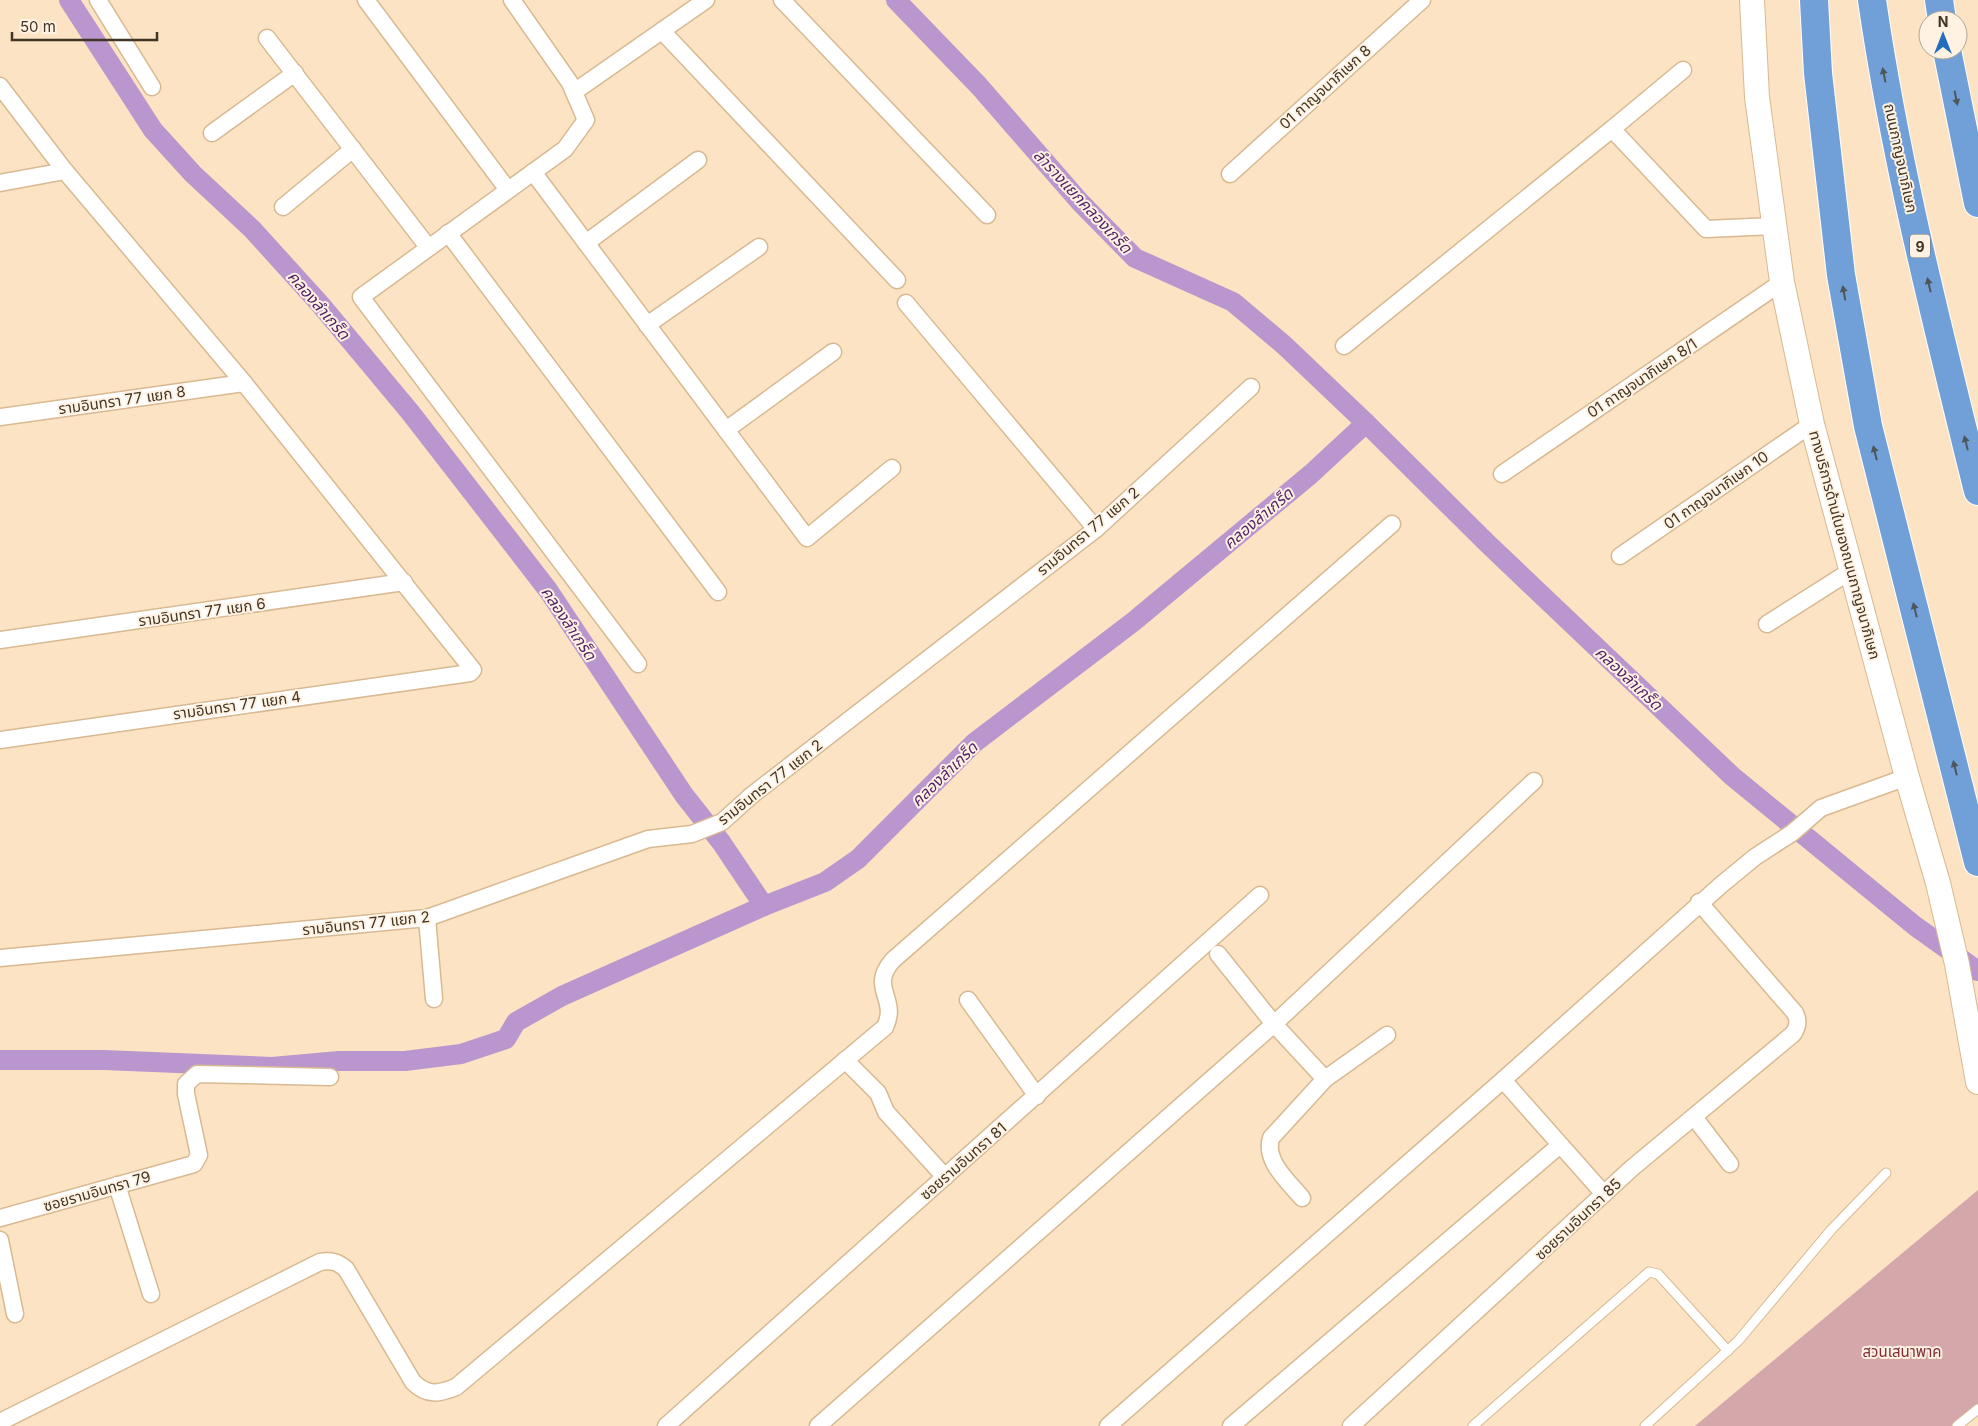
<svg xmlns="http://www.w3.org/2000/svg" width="1978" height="1426" font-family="Inter,'Noto Sans Thai',sans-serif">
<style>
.green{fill:#d4a7aa}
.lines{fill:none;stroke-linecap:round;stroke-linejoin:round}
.canal{stroke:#ba96ce;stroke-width:20}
.service-casing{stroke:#d8b992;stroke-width:11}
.minor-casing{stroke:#d8b992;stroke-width:19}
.secondary-casing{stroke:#d8b992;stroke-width:26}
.motorway-casing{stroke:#fff;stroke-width:30}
.service{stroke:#fff;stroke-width:9}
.minor{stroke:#fff;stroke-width:16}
.secondary{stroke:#fff;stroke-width:24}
.motorway{stroke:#71a0d8;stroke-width:28}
.oneway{fill:#4f555b}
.labels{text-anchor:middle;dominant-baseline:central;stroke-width:4;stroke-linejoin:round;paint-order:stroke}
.shield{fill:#fff2e2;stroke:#7a6e5e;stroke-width:1}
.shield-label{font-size:14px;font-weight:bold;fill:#413525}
.street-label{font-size:15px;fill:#413525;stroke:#fff2e2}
.park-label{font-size:15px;fill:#812b3a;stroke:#fff2e2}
.water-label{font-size:16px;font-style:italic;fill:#522467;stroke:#fff2e2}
</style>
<rect width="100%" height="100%" fill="#fce3c3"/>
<polygon class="green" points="1978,1190 1978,1406 1954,1426 1695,1426"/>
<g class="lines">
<g class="canal">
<polyline points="69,0 153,130 193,174 252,229 320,304 410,412 548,590 684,795 721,842 764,906 825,882 858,859 974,743 1133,622 1311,474 1366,423 1488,544 1732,776 1915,926 1978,971"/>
<polyline points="896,0 979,86 1080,202 1135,258 1233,302 1284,345 1366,423"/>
<polyline points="0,1060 104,1060 272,1067 339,1061 405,1061 461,1054 506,1039 516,1022 562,996 764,906"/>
</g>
<defs>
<g id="service">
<polyline points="1473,1426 1649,1272 1658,1274 1728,1351"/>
<polyline points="1645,1426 1738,1341 1831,1230 1886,1173"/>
<polyline points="1957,1426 1978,1409"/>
</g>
<g id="minor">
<polyline points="98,0 152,87"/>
<polyline points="366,0 508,190"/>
<polyline points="512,0 570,83 586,120 565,149 361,297 638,664"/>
<polyline points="782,0 987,215"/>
<polyline points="662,31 897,280"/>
<polyline points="267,38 428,247"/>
<polyline points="0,86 65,171 244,383 473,670 470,673 0,740"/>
<polyline points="574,92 706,0"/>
<polyline points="1612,129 1683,70"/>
<polyline points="212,133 295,73"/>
<polyline points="533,172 807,538 892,468"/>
<polyline points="1230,174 1422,0"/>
<polyline points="0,183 65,171"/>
<polyline points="283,207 353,149"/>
<polyline points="448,233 718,592"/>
<polyline points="586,243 698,160"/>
<polyline points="906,303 1096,529"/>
<polyline points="647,325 759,247"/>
<polyline points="1344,346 1612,129 1706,229 1774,226"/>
<polyline points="0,417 244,383"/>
<polyline points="726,430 833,352"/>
<polyline points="1502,474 1782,282"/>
<polyline points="1620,556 1812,424"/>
<polyline points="1767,624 1852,570"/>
<polyline points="0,640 404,582"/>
<polyline points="427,918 434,999"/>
<polyline points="1218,954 1274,1024 1325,1079"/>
<polyline points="0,958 427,918 648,839 692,834 722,822 752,795 1096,529 1251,387"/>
<polyline points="968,1000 1037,1096"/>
<polyline points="845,1060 878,1093 886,1112 945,1177"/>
<polyline points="1503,1080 1604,1194"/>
<polyline points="1694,1117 1730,1164"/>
<polyline points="117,1185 151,1294"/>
<path d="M 1302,1198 C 1288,1181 1264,1161 1271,1138 L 1325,1079 L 1387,1035"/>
<polyline points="0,1218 194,1164 199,1155 186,1094 186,1084 197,1074 330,1077"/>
<polyline points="0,1240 15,1314"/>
<path d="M 0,1422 L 320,1262 C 332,1260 338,1262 346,1269 L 413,1382 C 427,1396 439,1394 456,1387 L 885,1027 C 899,998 868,988 893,960 L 1392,524"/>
<polyline points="666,1426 1260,895"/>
<polyline points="818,1426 1274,1024 1534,781"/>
<polyline points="1108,1426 1503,1080 1721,885 1755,857 1792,833 1821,808 1907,777"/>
<polyline points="1231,1426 1560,1145"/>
<path d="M 1351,1426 L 1632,1168 L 1793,1034 C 1798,1027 1799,1021 1795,1013 L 1699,902"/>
</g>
<polyline id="secondary" points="1752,0 1757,97 1782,282 1812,424 1907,777 1938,883 1957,964 1978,1082"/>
<g id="motorway">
<polyline points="1814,0 1818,73 1841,275 1868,426 1978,862"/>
<path d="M 1872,0 C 1896,166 1938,328 1978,491"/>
<polyline points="1939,0 1942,20"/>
<polyline points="1947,50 1978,203"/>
</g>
</defs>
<use href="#service" class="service-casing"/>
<use href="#minor" class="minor-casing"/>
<use href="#secondary" class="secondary-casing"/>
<use href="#motorway" class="motorway-casing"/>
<use href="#service" class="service"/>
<use href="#minor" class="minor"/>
<use href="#secondary" class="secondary"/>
<use href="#motorway" class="motorway"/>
</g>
<defs><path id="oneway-solid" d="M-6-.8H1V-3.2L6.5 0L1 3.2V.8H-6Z" transform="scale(1.25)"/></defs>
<g class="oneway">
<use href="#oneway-solid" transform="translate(1884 75) rotate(-101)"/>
<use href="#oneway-solid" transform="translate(1956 98) rotate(79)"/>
<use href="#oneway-solid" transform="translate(1929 285) rotate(-103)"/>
<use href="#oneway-solid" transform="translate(1844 293) rotate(-100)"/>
<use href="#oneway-solid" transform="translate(1966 443) rotate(-104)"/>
<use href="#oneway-solid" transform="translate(1875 453) rotate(-104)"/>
<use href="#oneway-solid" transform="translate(1915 610) rotate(-104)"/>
<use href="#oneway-solid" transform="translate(1955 768) rotate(-104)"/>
</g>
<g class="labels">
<rect class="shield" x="1910" y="234.5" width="20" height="23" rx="4"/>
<g class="shield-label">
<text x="1920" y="246">9</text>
</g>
<g class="street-label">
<text transform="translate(1325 87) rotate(-42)">01 กาญจนาภิเษก 8</text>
<text transform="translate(1901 158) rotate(78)">ถนนกาญจนาภิเษก</text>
<text transform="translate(1642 378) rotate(-34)">01 กาญจนาภิเษก 8/1</text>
<text transform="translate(122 400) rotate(-8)">รามอินทรา 77 แยก 8</text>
<text transform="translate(1716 490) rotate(-35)">01 กาญจนาภิเษก 10</text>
<text transform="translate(1088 531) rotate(-40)">รามอินทรา 77 แยก 2</text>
<text transform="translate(1845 545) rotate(75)">ทางบริการด้านในของถนนกาญจนาภิเษก</text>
<text transform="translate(202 612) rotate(-8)">รามอินทรา 77 แยก 6</text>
<text transform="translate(237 705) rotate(-8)">รามอินทรา 77 แยก 4</text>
<text transform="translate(770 782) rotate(-38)">รามอินทรา 77 แยก 2</text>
<text transform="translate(366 923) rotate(-6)">รามอินทรา 77 แยก 2</text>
<text transform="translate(963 1161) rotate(-41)">ซอยรามอินทรา 81</text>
<text transform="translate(97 1191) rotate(-16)">ซอยรามอินทรา 79</text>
<text transform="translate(1578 1219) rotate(-43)">ซอยรามอินทรา 85</text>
</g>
<g class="park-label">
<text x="1902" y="1351">สวนเสนาพาค</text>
</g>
<g class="water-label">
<text transform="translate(1083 201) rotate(47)">ลำรางแยกคลองเกร็ด</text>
<text transform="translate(319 305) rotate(49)">คลองลำเกร็ด</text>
<text transform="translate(1258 518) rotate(-40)">คลองลำเกร็ด</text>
<text transform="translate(569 623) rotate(56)">คลองลำเกร็ด</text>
<text transform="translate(1629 678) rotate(43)">คลองลำเกร็ด</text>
<text transform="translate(944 774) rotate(-44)">คลองลำเกร็ด</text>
</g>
</g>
<g transform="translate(1943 35)"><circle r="24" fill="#fff2e2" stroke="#b3a696"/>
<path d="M0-4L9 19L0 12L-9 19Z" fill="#226dbd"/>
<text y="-8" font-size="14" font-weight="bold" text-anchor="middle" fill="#413525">N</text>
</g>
<path d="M12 32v8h145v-8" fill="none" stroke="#413525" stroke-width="2.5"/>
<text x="20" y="32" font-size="15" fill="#413525" stroke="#fff2e2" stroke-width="4" paint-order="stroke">50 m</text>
</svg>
